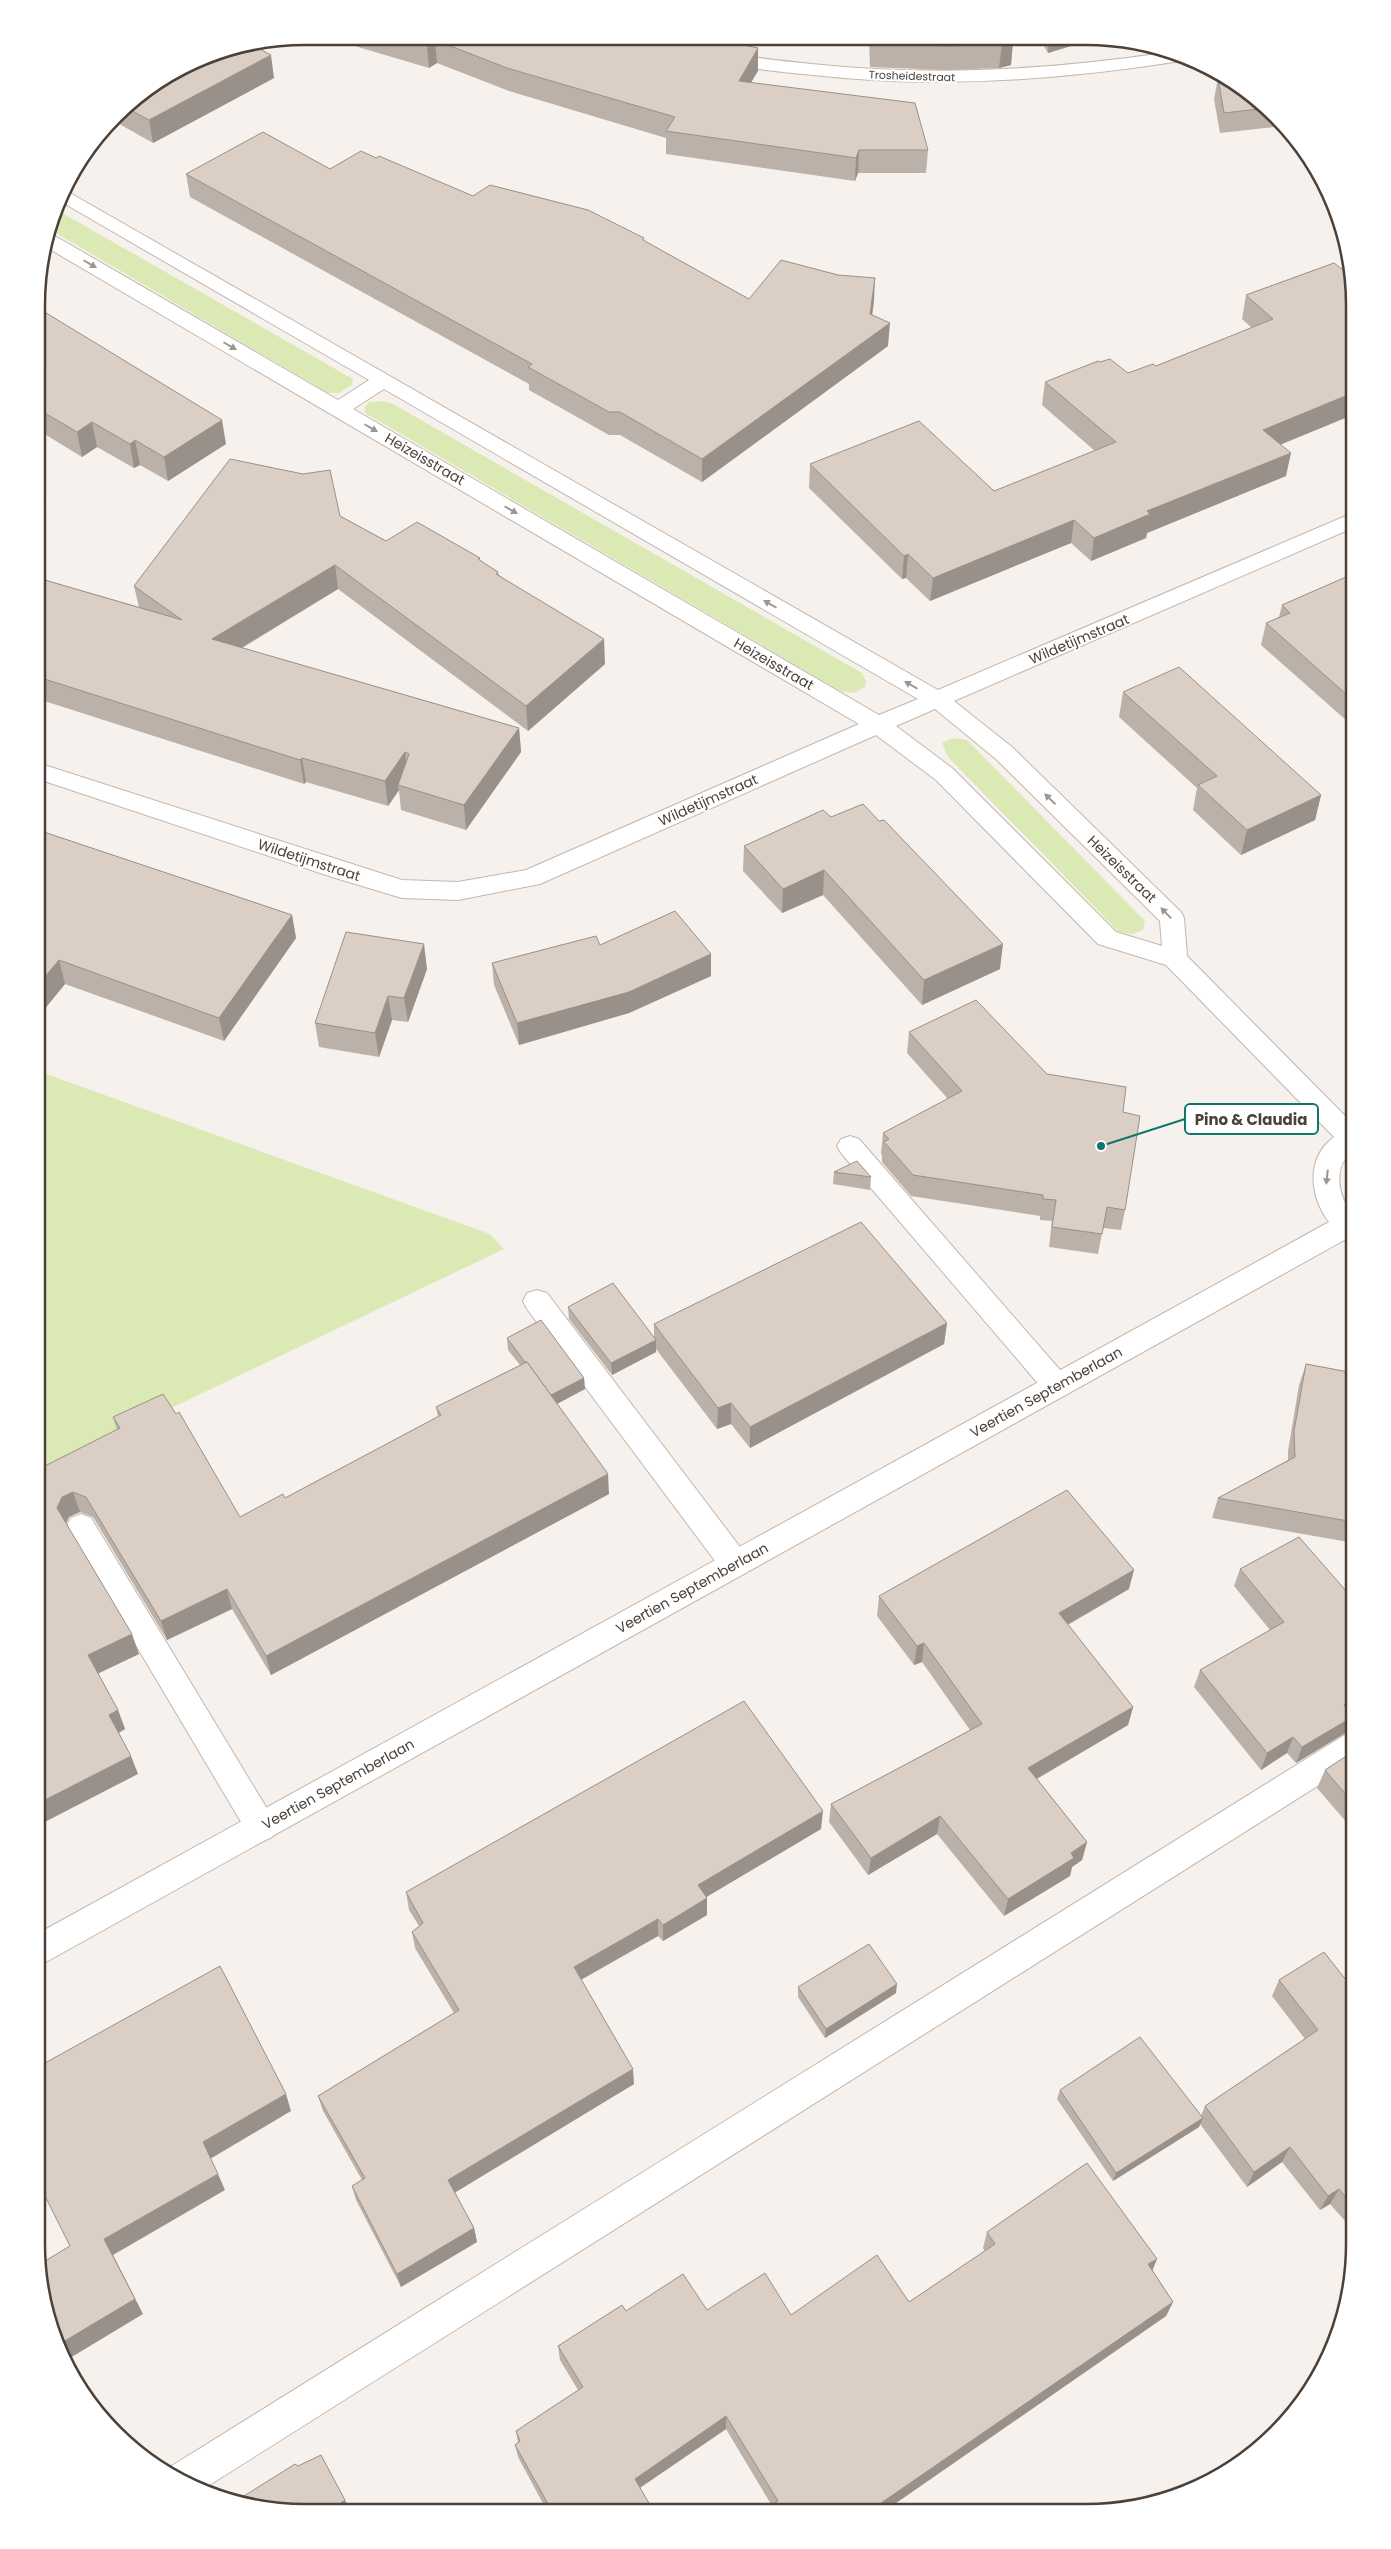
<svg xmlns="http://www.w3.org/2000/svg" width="1391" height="2549" font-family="Poppins,sans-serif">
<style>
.green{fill:#dbeab5}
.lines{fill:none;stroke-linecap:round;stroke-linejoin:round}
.service-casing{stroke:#c2b7ae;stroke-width:2}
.minor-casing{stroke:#c2b7ae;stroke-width:2}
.service{fill:#fff;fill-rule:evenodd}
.minor{fill:#fff;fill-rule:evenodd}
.wall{fill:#bcb1a9}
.shaded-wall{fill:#999089}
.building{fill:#dbcec4;stroke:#999089}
.oneway{fill:#9c9692}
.labels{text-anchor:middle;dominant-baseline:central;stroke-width:4;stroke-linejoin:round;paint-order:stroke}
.far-street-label{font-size:11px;fill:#4b4139;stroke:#fff}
.street-label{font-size:14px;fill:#4b4139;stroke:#fff}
.rim{fill:none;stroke:#4b4139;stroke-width:2.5}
.leader{fill:none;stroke:#0f766e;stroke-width:2}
.callout-dot{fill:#0f766e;stroke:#fff;stroke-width:2}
.callout{fill:#fff;stroke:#0f766e;stroke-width:2}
.callout-label{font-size:15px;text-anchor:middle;font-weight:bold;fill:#4b4139}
</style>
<rect width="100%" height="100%" fill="#f6f1ec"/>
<g class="green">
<polygon points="57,210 353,379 352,385 339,393 328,393 51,230"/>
<polygon points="383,401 393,404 862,673 866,681 865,687 854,693 840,691 365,413 365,407 369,402"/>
<polygon points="953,738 967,740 1145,921 1143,930 1132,934 1119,932 948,757 942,743"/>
<polygon points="38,1071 490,1234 504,1249 37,1472"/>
</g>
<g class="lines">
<defs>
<g id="service">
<polygon points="850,1136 859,1139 1067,1378 1071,1386 1067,1394 1057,1398 1047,1394 841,1153 837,1146 841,1139"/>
<polygon points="537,1290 547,1293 746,1555 750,1564 746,1573 735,1577 724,1573 527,1309 523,1301 527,1293"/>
<polygon points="81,1514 91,1518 272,1817 277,1827 272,1837 261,1842 250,1837 71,1536 66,1527 71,1518"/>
<polygon points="1354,1732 1354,1763 200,2491 168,2471 170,2467 1343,1736"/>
</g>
<g id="minor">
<path d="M 722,52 C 752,58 782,61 812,64 C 932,77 1051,70 1170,52 L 1188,58 L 1181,61 C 1059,80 937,89 813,75 C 781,72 748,69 716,61 L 713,57 L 716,53 Z"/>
<path d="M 63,189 L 938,690 L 1355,512 L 1355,527 L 954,701 L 1012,747 L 1181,912 L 1184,918 L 1187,956 L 1354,1125 L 1354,1151 C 1332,1164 1337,1199 1354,1214 L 1354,1240 L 1348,1238 L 37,1967 L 37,1934 L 1329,1222 C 1310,1197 1305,1158 1334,1137 L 1166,965 L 1098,944 L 936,780 L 876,735 L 540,884 L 458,900 L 402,898 L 332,877 L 38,779 L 38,763 L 402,880 L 458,882 L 526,870 L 859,724 L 46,247 L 49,234 L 55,236 L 338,400 L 369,380 L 60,201 ZM 384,389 L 918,699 L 879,715 L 353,409 ZM 935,709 L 996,759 L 1160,921 L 1162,946 L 1116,932 L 952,768 L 896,726 Z"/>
</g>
</defs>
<use href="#service" class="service-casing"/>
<use href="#minor" class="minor-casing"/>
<use href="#service" class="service"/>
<use href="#minor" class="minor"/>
</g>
<g class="wall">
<polygon points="321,36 713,39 758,48 758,71 751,82 928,150 926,173 858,173 855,181 666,154 666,138 509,91 437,63 429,68"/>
<polygon points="768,39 776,39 774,42"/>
<polygon points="869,40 1013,41 1011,65 999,68 947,70 870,67"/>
<polygon points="1041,41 1087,41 1048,53"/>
<polygon points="274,78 153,143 114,121 128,103"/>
<polygon points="1218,78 1263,103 1283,126 1220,133 1214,99"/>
<polygon points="376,158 473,196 644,241 749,299 874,301 872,315 888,346 702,482 620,435 609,435 529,390 529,384 190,197 186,174 330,169"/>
<polygon points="1334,263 1281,445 1286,476 1147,533 1146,538 1091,561 1071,543 930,601 906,578 902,579 809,488 810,464 994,491 1095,451 1042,405 1045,382 1100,362 1128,373 1156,366 1252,328 1242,319 1246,295"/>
<polygon points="38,308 226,444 168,481 140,465 134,468 97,447 82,457 38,430"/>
<polygon points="340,516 386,541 480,561 498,572 499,575 605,664 528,731 338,589 242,648 519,728 521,752 466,830 401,810 399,790 388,806 306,782 304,784 38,699 38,578 139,607 134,586"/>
<polygon points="1355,573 1355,728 1261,645 1266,623 1279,617 1282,605"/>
<polygon points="1123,692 1321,795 1315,820 1241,855 1193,810 1197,788 1119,717"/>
<polygon points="831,817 879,821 1000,969 922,1005 823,895 782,913 743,871 744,846"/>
<polygon points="38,830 292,915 296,938 224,1041 65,984 38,1017"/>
<polygon points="600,945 711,976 629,1013 519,1045 494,985 492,963"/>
<polygon points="427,969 408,1022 392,1020 379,1057 319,1047 315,1023"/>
<polygon points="909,1032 1047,1074 1123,1112 1125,1210 1121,1230 1103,1228 1098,1254 1049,1247 1052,1221 1040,1220 1040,1216 911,1196 882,1162 882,1155 881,1154 883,1133 948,1099 907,1053"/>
<polygon points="834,1172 871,1177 870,1190 833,1184"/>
<polygon points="568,1307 654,1337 654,1324 947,1323 944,1344 750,1448 731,1424 717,1429 656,1349 656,1352 612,1375 569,1319"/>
<polygon points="507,1338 584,1378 585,1389 557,1404 609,1494 271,1675 232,1609 167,1640 93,1517 80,1512 69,1517 66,1523 139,1654 98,1673 118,1710 125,1729 119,1733 138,1774 37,1597 37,1470 117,1430 113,1417 240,1517 285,1498 438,1417 436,1407 520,1365 508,1350"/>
<polygon points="1306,1364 1354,1373 1354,1543 1212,1518 1218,1498 1288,1460 1288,1451 1299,1385"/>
<polygon points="1240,1569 1354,1600 1354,1711 1352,1713 1347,1732 1296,1763 1287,1753 1261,1770 1194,1687 1200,1670 1270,1630 1234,1586"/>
<polygon points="1129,1589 1068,1625 1133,1707 1128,1725 1037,1779 1087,1842 1082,1860 1072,1867 1070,1876 1004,1916 937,1834 868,1875 829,1822 831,1804 970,1730 922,1662 914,1665 877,1616 879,1596"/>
<polygon points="1354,1751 1354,1831 1317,1788 1325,1770"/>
<polygon points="821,1829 706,1897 707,1898 707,1915 663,1941 658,1936 581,1980 634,2084 454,2192 474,2228 477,2242 401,2287 356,2200 352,2186 362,2180 323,2111 318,2096 454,2013 415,1948 412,1932 419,1926 409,1910 406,1892"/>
<polygon points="1279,1980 1354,1990 1354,2227 1352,2229 1330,2204 1320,2210 1282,2162 1247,2187 1200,2124 1199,2127 1113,2181 1057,2099 1060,2090 1201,2116 1205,2106 1305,2039 1272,1996"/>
<polygon points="798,1987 896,1993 825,2038 798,1997"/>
<polygon points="987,2232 1152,2270 1173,2302 1166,2316 883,2512 769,2512 769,2507 772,2506 726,2429 640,2488 654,2512 547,2511 518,2457 515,2445 518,2443 516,2431 578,2390 560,2360 558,2346 626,2311 707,2310 791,2315 909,2302 985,2251 983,2248"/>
</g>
<g class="shaded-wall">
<polygon points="435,40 437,63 429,68 427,45"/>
<polygon points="1013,41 1011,65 999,68 1002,44"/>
<polygon points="1049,41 1087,41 1048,53"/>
<polygon points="758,48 758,71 738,104 739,81"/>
<polygon points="271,55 274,78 153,143 149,120"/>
<polygon points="859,150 858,173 855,181 856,158"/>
<polygon points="875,278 874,301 869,337 870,314"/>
<polygon points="890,323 888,346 702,482 702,459"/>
<polygon points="1355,392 1355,414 1258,454 1263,430"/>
<polygon points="222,420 226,444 168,481 164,457"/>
<polygon points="92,422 97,447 82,457 77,432"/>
<polygon points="135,440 140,465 134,468 130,444"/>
<polygon points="1291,453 1286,476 1147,533 1146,538 1091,561 1094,538 1147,511"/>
<polygon points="1074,520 1071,543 930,601 933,578"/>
<polygon points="908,554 906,578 902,579 904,556"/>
<polygon points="335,565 338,589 216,663 212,639"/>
<polygon points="604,639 605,664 528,731 526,706"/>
<polygon points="519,728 521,752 466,830 464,805"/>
<polygon points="405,752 408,777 398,785 399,790 388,806 385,781"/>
<polygon points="302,758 306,782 304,784 300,760"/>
<polygon points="1321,795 1315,820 1241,855 1247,830"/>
<polygon points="824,870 823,895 782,913 783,889"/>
<polygon points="292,915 296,938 224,1041 219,1018"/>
<polygon points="424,944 427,969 408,1022 404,998"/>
<polygon points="1003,944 1000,969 922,1005 924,980"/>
<polygon points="711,954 711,976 629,1013 519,1045 517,1023"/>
<polygon points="59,960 65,984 38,1017 38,985"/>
<polygon points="388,996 392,1020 379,1057 375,1033"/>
<polygon points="947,1323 944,1344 750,1448 750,1427"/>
<polygon points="656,1340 656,1352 612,1375 611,1363"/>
<polygon points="584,1378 585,1389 551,1407 550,1395"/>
<polygon points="731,1403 731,1424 717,1429 718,1408"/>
<polygon points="608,1474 609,1494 271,1675 266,1656"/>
<polygon points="73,1492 80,1512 69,1517 64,1528 57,1508 62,1497"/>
<polygon points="1134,1570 1129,1589 1054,1632 1059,1613"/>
<polygon points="227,1589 232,1609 167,1640 161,1621"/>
<polygon points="132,1634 139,1654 95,1675 88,1655"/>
<polygon points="924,1643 922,1662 914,1665 917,1646"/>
<polygon points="1354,1699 1354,1711 1338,1722 1344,1705"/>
<polygon points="1133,1707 1128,1725 1024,1786 1028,1768"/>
<polygon points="118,1710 125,1729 116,1734 109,1715"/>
<polygon points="1354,1716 1347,1732 1296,1763 1302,1747"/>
<polygon points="1293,1737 1287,1753 1261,1770 1267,1753"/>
<polygon points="131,1756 138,1774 37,1826 37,1804"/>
<polygon points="823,1811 821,1829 698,1902 698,1885"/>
<polygon points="940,1816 937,1834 868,1875 871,1858"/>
<polygon points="1087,1842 1082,1860 1072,1867 1070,1876 1004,1916 1008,1899"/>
<polygon points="707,1898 707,1915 663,1941 663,1925"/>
<polygon points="658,1919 658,1936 575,1983 574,1967"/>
<polygon points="897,1984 896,1993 825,2038 826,2029"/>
<polygon points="633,2069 634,2084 451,2195 448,2180"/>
<polygon points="286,2094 291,2111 210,2159 203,2142"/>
<polygon points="1203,2118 1199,2127 1113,2181 1116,2173"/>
<polygon points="1290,2147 1282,2162 1247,2187 1254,2172"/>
<polygon points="218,2174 225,2190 113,2255 143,2314 65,2361 58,2345 104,2239"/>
<polygon points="1339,2189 1330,2204 1320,2210 1328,2196"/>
<polygon points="474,2228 477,2242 401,2287 397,2274"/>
<polygon points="1157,2259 1151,2274 1148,2264"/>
<polygon points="1173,2302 1166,2316 883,2512 868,2512"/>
<polygon points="726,2416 726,2429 635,2491 635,2479"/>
<polygon points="345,2500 350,2511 330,2511"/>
</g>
<g class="building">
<polygon points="398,37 713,39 758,48 739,81 915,103 928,150 859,150 856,158 666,131 675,117 507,68 435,40 427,45"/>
<polygon points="872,40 1013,41 1002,44 948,46 872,43"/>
<polygon points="254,46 271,55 149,120 125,107 128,103 203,57"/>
<polygon points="1224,77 1263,103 1267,108 1224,113 1218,78"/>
<polygon points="263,132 330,169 361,151 376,158 379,156 473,196 490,185 588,210 644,238 643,240 749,299 781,260 838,275 875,278 870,314 890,323 702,459 620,412 609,412 528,367 532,364 186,174"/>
<polygon points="1334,263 1350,275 1355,305 1355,392 1263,430 1291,453 1147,511 1150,514 1094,538 1074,520 933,578 908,554 904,556 810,464 919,421 994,491 1116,442 1045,382 1098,361 1100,362 1110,359 1128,373 1153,364 1156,366 1273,319 1246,295"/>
<polygon points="38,308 222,420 164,457 135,440 130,444 92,422 77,432 38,409"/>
<polygon points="230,459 303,474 330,470 340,516 386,541 417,522 480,558 478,559 498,572 496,574 604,639 526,706 335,565 212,639 519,728 464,805 398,785 409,754 405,752 385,781 302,758 300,760 38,677 38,578 182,620 134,586"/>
<polygon points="1355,573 1355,702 1266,623 1290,613 1282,605"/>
<polygon points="1179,667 1321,795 1247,830 1198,785 1217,776 1123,692"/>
<polygon points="863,804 879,821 884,820 1003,944 924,980 824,870 783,889 744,846 823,810 831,817"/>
<polygon points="38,830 292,915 219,1018 59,960 38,985"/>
<polygon points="675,911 711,954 629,992 517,1023 492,963 596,936 600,945"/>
<polygon points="346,932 424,944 404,998 388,996 375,1033 315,1023"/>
<polygon points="976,1000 1047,1074 1126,1087 1123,1112 1140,1116 1125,1210 1107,1207 1102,1234 1052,1227 1056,1200 1043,1199 1043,1195 913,1175 884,1142 889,1139 883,1133 962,1091 909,1032"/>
<polygon points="857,1161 871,1177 834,1172"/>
<polygon points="861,1222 947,1323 750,1427 731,1403 718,1408 654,1324"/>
<polygon points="613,1283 656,1340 611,1363 568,1307"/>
<polygon points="541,1320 584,1378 551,1395 527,1362 525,1362 507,1338"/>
<polygon points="527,1362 608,1474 266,1656 227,1589 161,1621 86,1497 73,1492 62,1497 57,1508 132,1634 88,1655 118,1710 109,1715 131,1756 37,1804 37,1605 43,1601 37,1590 37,1470 120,1428 113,1417 163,1394 176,1414 179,1412 240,1517 283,1494 285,1498 441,1415 436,1407"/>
<polygon points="1306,1364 1354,1373 1354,1522 1218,1498 1295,1457 1294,1431"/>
<polygon points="1067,1490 1134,1570 1059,1613 1133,1707 1028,1768 1087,1842 1071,1853 1074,1858 1008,1899 940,1816 871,1858 831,1804 982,1724 924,1643 917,1646 879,1596"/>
<polygon points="1299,1537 1354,1600 1354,1699 1344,1705 1354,1716 1302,1747 1293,1737 1267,1753 1200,1670 1284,1622 1240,1569"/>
<polygon points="744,1701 823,1811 698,1885 707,1898 663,1925 658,1919 574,1967 633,2069 448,2180 474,2228 397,2274 352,2186 365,2178 318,2096 459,2010 412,1932 423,1923 406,1892"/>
<polygon points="1354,1751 1354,1804 1325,1770"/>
<polygon points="869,1944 897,1984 826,2029 798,1987"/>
<polygon points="1324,1952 1354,1990 1354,2207 1339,2189 1328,2196 1290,2147 1254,2172 1205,2106 1318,2030 1279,1980"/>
<polygon points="220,1966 286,2094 203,2142 218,2174 104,2239 135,2299 58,2345 51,2331 40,2264 70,2246 36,2178 36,2068"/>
<polygon points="1140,2037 1203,2118 1116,2173 1060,2090"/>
<polygon points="1087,2163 1157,2259 1148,2264 1173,2302 868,2512 772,2512 769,2507 778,2501 726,2416 635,2479 654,2512 552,2511 515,2445 520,2441 516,2431 583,2387 558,2346 622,2305 626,2311 683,2274 707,2310 765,2273 791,2315 877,2255 909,2302 995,2244 987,2232"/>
<polygon points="321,2455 345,2500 330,2511 270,2510 236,2501 295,2464 298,2466"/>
</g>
<defs><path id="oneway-solid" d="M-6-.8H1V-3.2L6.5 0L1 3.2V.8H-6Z" transform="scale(1.25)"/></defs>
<g class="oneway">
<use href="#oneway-solid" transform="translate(90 264) rotate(30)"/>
<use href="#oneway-solid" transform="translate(230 346) rotate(30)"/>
<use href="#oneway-solid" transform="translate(371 428) rotate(30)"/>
<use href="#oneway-solid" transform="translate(511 510) rotate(30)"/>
<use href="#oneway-solid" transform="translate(770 604) rotate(-150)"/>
<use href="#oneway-solid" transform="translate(911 685) rotate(-150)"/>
<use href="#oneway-solid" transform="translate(1050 799) rotate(-136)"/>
<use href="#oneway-solid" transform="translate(1166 913) rotate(-134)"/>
<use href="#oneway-solid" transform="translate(1327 1177) rotate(96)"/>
</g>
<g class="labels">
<g class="far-street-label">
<text transform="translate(912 76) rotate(2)">Trosheidestraat</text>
</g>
<g class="street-label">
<text transform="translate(425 459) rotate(30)">Heizeisstraat</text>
<text transform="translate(1079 639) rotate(-23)">Wildetijmstraat</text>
<text transform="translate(774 664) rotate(30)">Heizeisstraat</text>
<text transform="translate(708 800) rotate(-24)">Wildetijmstraat</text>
<text transform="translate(309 860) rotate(18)">Wildetijmstraat</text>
<text transform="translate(1122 869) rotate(44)">Heizeisstraat</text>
<text transform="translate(1046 1392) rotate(-29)">Veertien Septemberlaan</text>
<text transform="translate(692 1588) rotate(-29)">Veertien Septemberlaan</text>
<text transform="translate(338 1784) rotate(-29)">Veertien Septemberlaan</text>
</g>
</g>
<path d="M0 0H1391V2549H0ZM305 45H1086A260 260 0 0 1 1346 305V2244A260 260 0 0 1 1086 2504H305A260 260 0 0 1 45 2244V305A260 260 0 0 1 305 45Z" fill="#fff" fill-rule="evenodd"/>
<path class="rim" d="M305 45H1086A260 260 0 0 1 1346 305V2244A260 260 0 0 1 1086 2504H305A260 260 0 0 1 45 2244V305A260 260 0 0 1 305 45Z"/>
<path class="leader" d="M1101 1146L1185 1119"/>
<circle class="callout-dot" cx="1101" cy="1146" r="5"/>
<rect class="callout" x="1185" y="1104" width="133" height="30" rx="5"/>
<g class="callout-label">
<text x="1251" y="1125">Pino &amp; Claudia</text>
</g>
</svg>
